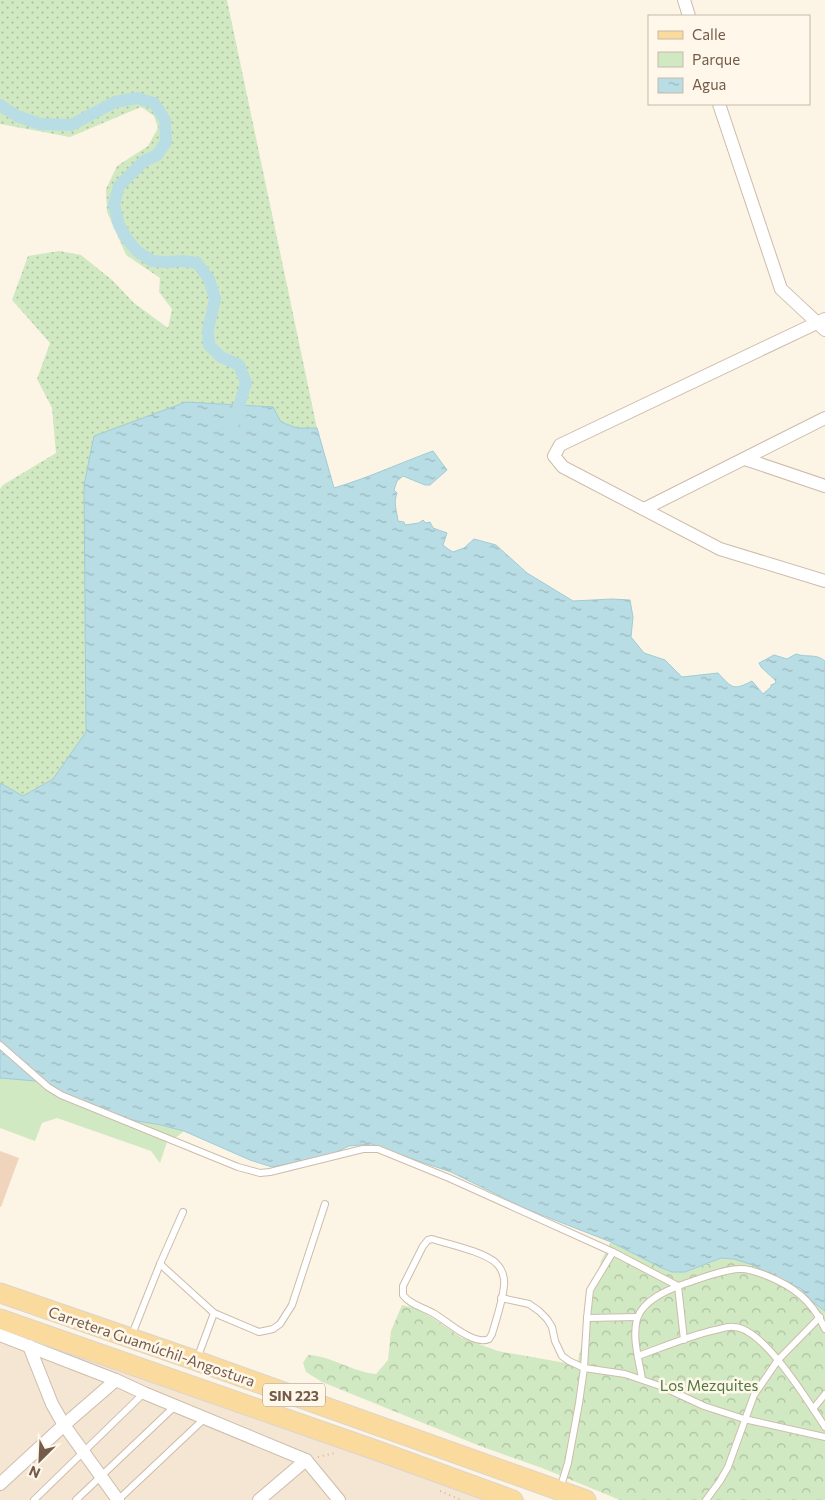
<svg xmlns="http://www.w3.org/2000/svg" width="825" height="1500" font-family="Commissioner,sans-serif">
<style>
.residential{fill:#f4e6d3}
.grass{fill:url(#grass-dots)}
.forest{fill:url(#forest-crowns)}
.park{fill:#d1e9c3}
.water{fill:url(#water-ripples);stroke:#9fccd7}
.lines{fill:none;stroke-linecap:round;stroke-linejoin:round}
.canal{stroke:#b9dde5;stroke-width:12}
.building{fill:#f1d4bc}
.lane-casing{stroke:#cdbcab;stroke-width:8}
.street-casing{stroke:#cdbcab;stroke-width:14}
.primary-casing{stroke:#dbd4d0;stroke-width:21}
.path{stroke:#d6b79f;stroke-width:2;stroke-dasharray:1 4;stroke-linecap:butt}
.lane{stroke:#fff;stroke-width:6}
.street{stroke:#fff;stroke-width:12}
.primary{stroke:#fadb9d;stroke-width:19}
.labels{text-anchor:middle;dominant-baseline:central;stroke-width:5;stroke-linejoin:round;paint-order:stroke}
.shield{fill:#fff8ea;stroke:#9e8a7a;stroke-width:1}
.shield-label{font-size:14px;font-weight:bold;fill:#745b4a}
.street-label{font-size:15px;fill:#745b4a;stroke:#fff8ea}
.park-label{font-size:15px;fill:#507a42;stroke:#fff8ea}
</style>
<defs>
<pattern id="grass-dots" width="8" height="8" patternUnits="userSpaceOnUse" patternTransform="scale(1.25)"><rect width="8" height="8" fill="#d1e9c3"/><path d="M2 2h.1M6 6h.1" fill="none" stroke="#aec0a0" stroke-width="1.8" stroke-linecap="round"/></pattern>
<pattern id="forest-crowns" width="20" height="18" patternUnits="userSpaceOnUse" patternTransform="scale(1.25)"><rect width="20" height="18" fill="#d1e9c3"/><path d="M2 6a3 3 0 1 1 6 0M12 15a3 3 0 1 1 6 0" fill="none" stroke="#aec0a0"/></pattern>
<pattern id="water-ripples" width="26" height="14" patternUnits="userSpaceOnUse" patternTransform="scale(1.25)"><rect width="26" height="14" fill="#b9dde5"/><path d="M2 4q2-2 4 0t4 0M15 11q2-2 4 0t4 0" fill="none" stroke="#9bb6bc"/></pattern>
</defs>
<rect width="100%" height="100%" fill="#fcf4e4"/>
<polygon class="residential" points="0,1314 527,1500 0,1500"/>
<polygon class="grass" points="0,0 227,0 317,428 297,428 281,422 84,485 86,732 53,779 23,796 0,783 0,489 3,485 56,453 52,408 37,379 50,343 12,300 28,256 59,251 81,255 112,280 134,303 168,328 172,309 159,292 160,278 126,255 107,212 106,189 117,166 148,146 158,128 154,116 141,107 70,137 0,124"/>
<path class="forest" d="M 611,1242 L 660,1267 L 702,1266 L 721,1258 L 734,1259 L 753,1265 L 783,1281 L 800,1288 L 813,1302 L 825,1311 L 825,1500 L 620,1500 L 542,1468 L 480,1446 L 322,1382 L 306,1372 L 303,1363 L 308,1355 C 332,1356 352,1372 376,1374 L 388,1360 L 391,1331 L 402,1305 L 421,1310 L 462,1338 L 498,1351 L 577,1365 L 601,1261 Z"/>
<polygon class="park" points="0,1078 35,1081 113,1115 137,1121 161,1125 184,1131 178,1136 167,1142 160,1163 151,1151 57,1118 42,1123 35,1141 0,1128"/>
<path class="water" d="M 186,402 L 273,407 L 281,422 L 297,428 L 317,428 L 334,488 C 368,478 400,463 433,451 L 447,470 L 430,485 L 425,485 L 403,476 L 397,481 L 394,490 L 397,493 C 393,504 397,511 398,521 L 404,522 L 405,525 L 419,523 L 423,520 L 426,523 L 430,522 L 433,528 L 447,533 L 443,545 L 448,549 L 453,552 L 464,548 L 474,539 L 496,545 L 527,573 L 573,601 L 612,599 L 630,600 L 633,617 L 631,637 L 644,653 L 665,660 L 682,677 L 718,673 C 732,688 733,691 752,681 L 763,694 L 771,687 L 771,685 L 776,683 L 775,680 L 761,667 L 759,663 L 774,655 L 787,659 L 796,654 C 808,658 815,653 825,661 L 825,1311 L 813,1302 L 800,1288 L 783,1281 L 753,1265 L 734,1259 L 721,1258 L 685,1272 L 672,1272 L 660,1267 L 611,1242 L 524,1208 L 451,1172 L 401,1155 L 372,1144 L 349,1146 L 330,1155 L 272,1167 L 250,1160 L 184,1131 L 161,1125 L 137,1121 L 113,1115 L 35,1081 L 0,1078 L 0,783 L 23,796 L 53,779 L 86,732 L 84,485 L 94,436 Z"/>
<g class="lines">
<polyline class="canal" points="0,105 17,116 40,124 71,125 115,102 137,98 154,103 165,120 166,142 157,155 144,161 119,186 114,204 119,225 127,239 137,251 152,261 166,262 183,261 197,263 209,279 215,299 208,330 209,345 221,357 239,365 246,383 234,422"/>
</g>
<polygon class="building" points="0,1151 19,1158 1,1207 0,1207"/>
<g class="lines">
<defs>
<g id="lane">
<polyline points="0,1045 48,1087 61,1095 238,1167 260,1173 270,1172 363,1149 378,1149 449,1178 613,1252"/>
<path d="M 432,1239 C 448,1244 486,1252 497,1264 C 502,1269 505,1278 504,1285 C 503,1300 496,1320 492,1334 L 489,1339 C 473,1346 446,1320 433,1313 C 423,1307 410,1305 403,1295 L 403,1286 L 423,1246 L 428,1240 Z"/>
<polyline points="160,1264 214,1313 259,1332 273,1329 280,1324 292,1305 325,1204"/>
<polyline points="501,1298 529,1304 539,1311 547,1319 552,1327 555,1341 562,1356 569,1361 584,1368 625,1374 663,1387 704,1406 744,1419 825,1437"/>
<polyline points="587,1318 590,1290 613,1252 678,1286 684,1340"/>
<polyline points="131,1337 160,1264 183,1212"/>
<path d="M 638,1356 C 663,1347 689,1336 715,1330 C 721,1329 727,1326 734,1327 C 764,1328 809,1403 825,1427"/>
<polyline points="197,1359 214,1313"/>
<path d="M 642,1379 C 639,1360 632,1338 637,1319 C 643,1300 667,1290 684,1284 C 702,1278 721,1270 739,1269 C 748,1268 757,1272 765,1275 C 793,1286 812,1300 825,1329"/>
<polyline points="813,1409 825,1394"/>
<polyline points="560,1489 568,1463 579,1403 584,1368 587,1318 637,1317"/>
<polyline points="34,1500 144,1393"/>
<polyline points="76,1500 175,1406"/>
<polyline points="118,1500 205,1418"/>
<polyline points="706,1500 720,1481 728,1467 754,1395 778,1360 820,1317"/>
</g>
<g id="street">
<polyline points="684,0 689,16"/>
<polyline points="719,104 781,289 825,330"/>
<polyline points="825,319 560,445 554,456 563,467 720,549 825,581"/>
<polyline points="745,459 825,486"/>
<polyline points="644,509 825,418"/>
<polyline points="0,1335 116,1380 144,1393 306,1460 339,1500"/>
<polyline points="29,1346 52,1404 64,1425 118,1500"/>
<polyline points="0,1484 64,1425 116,1380"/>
<polyline points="259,1500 306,1460"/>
</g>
<g id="primary">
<polyline points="0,1293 197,1361 586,1500"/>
<polyline points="0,1319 381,1452 513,1500"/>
</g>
</defs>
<use href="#lane" class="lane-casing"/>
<use href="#street" class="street-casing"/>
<use href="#primary" class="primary-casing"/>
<g class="path">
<polyline points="318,1457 335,1453"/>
<polyline points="440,1491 461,1500"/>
</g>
<use href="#lane" class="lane"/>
<use href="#street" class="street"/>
<use href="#primary" class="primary"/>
</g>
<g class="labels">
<rect class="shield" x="263" y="1383.5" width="62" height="23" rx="4"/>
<g class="shield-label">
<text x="294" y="1395">SIN 223</text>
</g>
<g class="street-label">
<text transform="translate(152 1346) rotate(19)">Carretera Guamúchil-Angostura</text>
</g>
<g class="park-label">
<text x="709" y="1385">Los Mezquites</text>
</g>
</g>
<rect x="648" y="15" width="162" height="90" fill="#fff8ea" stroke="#c7b9aa"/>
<rect x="658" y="31" width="25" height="8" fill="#fadb9d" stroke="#c7b9aa"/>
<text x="692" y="40" font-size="15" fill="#745b4a">Calle</text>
<rect x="658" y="52" width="25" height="15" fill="#d1e9c3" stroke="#c7b9aa"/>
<text x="692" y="65" font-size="15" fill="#745b4a">Parque</text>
<rect x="658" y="78" width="25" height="15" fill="url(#water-ripples)" stroke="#c7b9aa"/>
<text x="692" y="90" font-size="15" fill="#745b4a">Agua</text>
<g transform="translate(40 1460) rotate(204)" stroke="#fff8ea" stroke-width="4" paint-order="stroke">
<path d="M0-4L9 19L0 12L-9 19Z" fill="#745b4a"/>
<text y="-8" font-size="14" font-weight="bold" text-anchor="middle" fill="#745b4a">N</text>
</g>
</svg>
